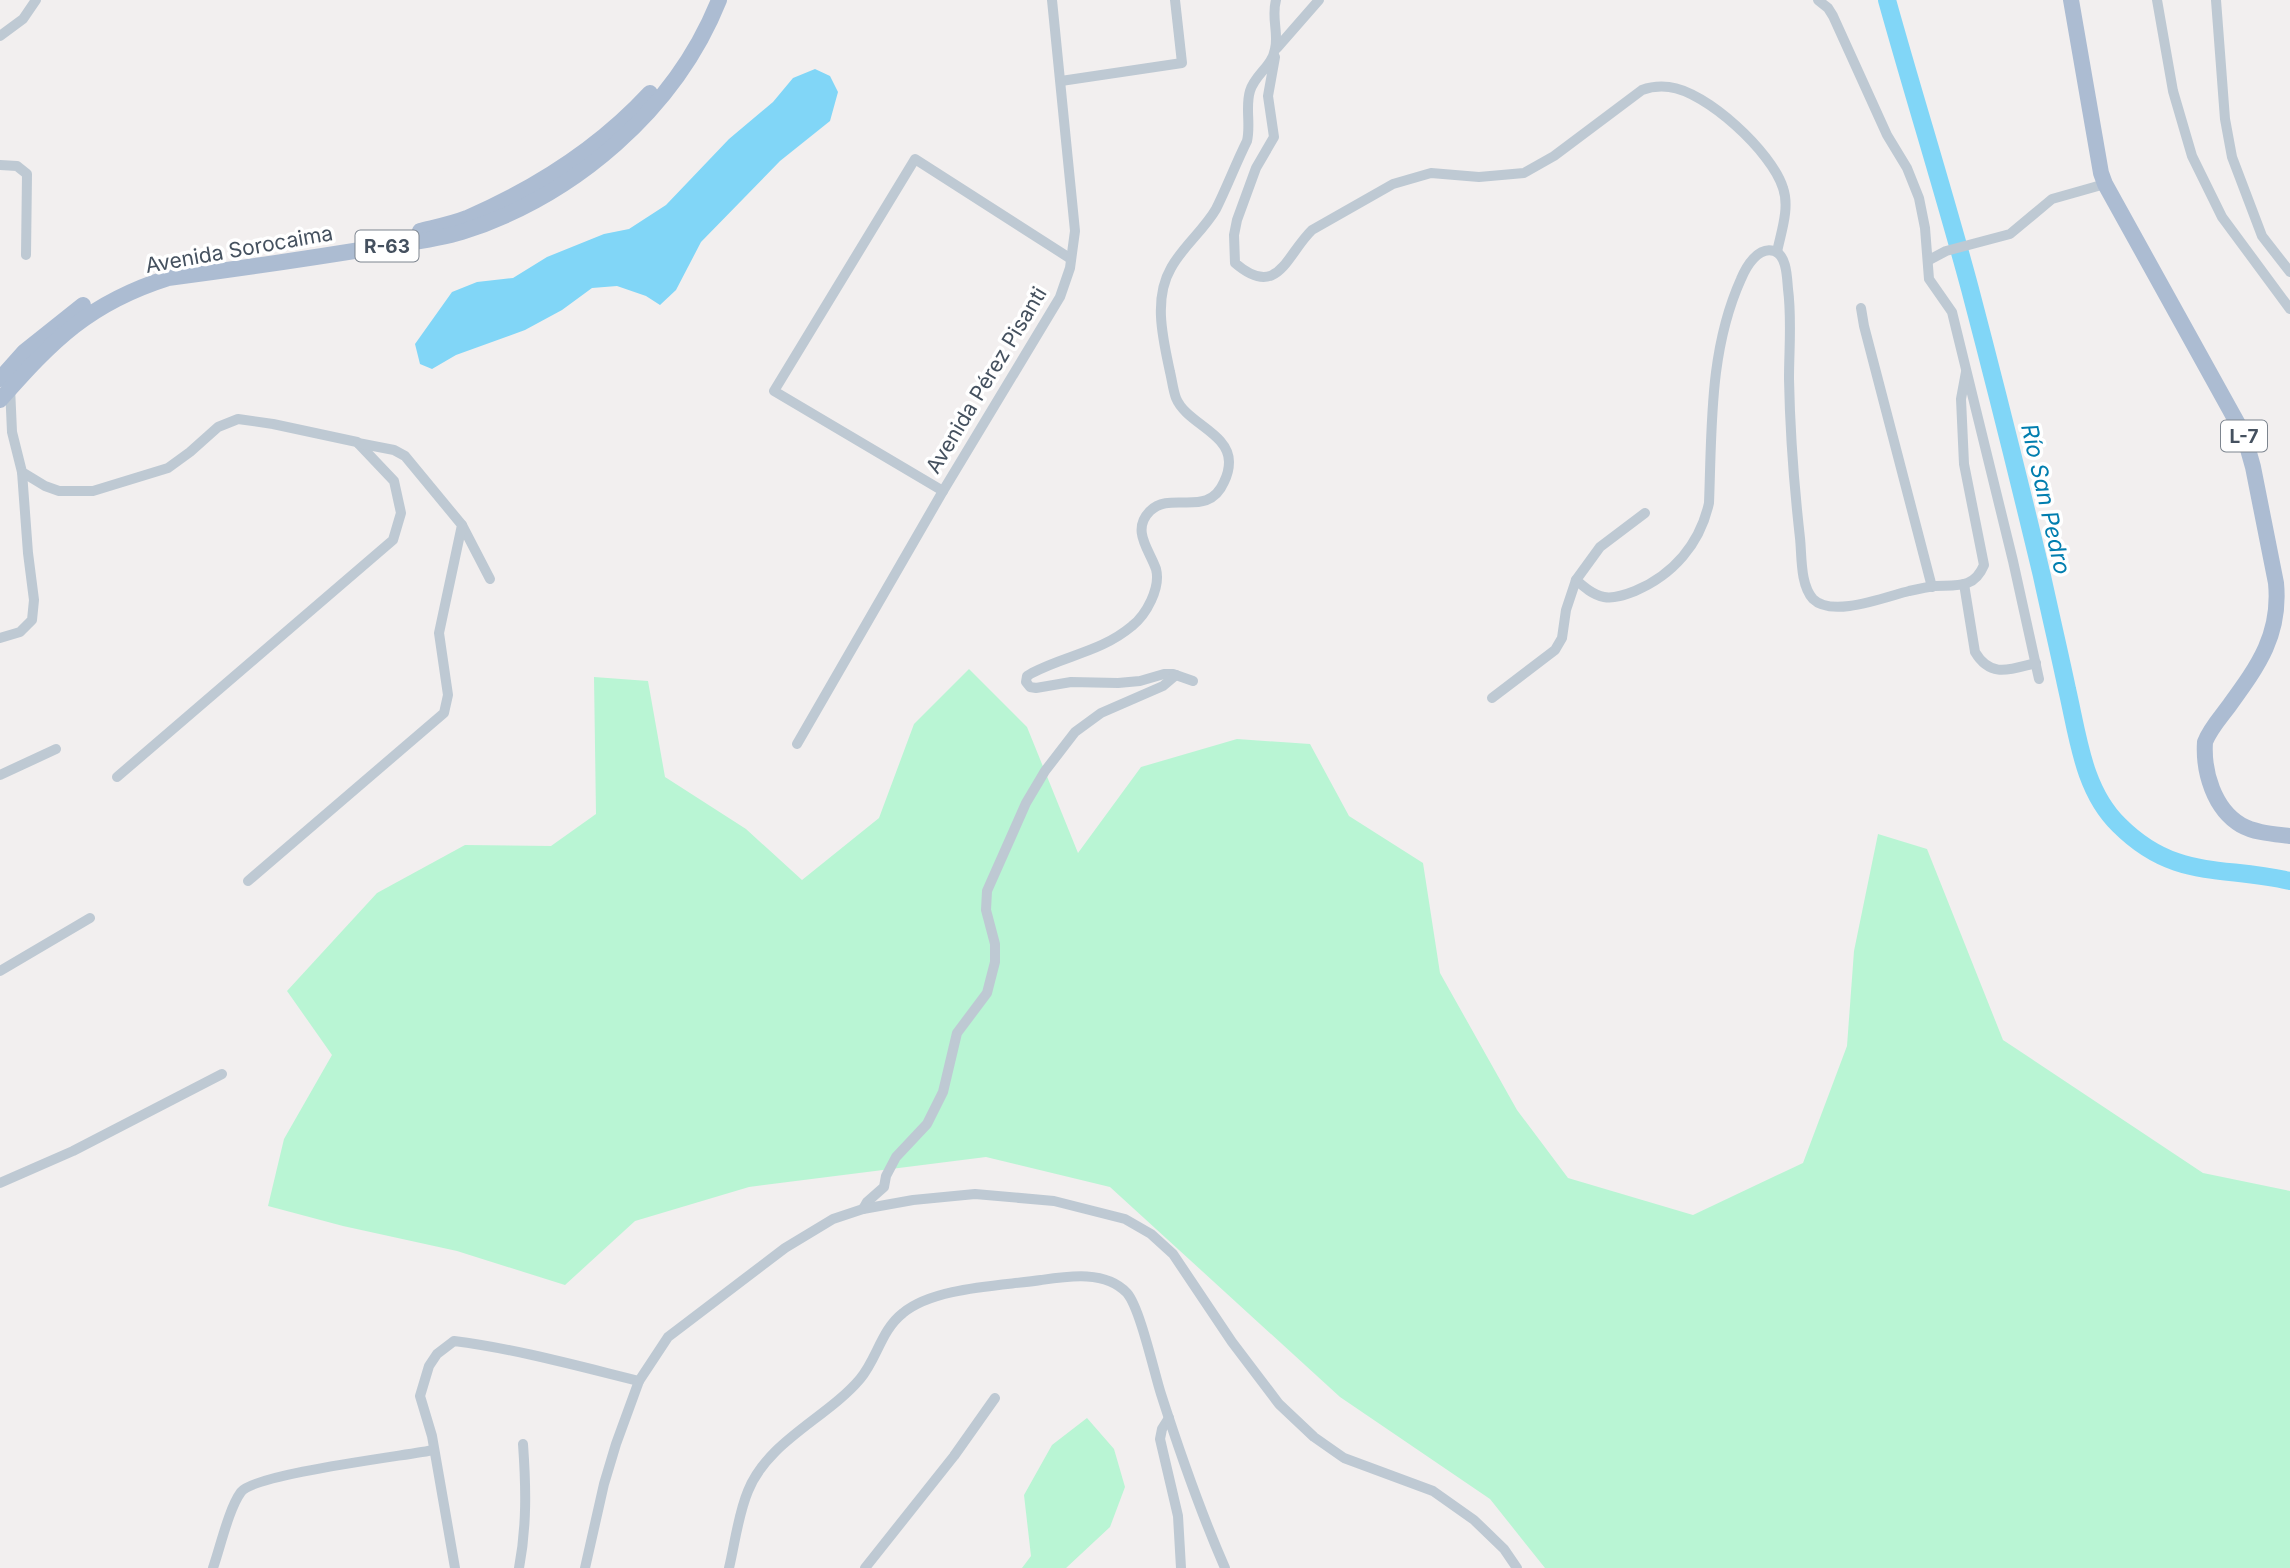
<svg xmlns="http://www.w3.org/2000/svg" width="2290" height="1568" font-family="Inter,sans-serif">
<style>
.green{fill:#b9f5d4}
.water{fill:#81d6f7}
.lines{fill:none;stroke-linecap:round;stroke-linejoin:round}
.river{stroke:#81d6f7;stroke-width:18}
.minor{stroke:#bec9d3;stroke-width:10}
.primary{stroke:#acbcd2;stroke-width:16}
.labels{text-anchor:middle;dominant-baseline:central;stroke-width:7;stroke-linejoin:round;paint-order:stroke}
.shield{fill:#fff;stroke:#7d858f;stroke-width:2}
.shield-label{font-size:19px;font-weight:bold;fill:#45515f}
.street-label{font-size:21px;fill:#45515f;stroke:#fff}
.water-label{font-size:23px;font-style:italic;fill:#017eaf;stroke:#fff}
</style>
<rect width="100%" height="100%" fill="#f2efef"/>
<g class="green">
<polygon points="969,669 1027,727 1078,853 1141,767 1237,739 1310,744 1349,816 1423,863 1440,973 1517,1110 1568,1178 1693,1215 1803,1163 1847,1046 1854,951 1878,834 1927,849 2003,1040 2203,1173 2290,1191 2290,1568 1545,1568 1490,1499 1340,1397 1110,1187 986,1157 749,1187 635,1221 565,1285 457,1251 343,1226 268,1206 284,1139 332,1055 287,991 377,893 465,845 551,846 596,814 594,677 648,681 665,777 746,829 802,880 879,818 914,724"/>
<polygon points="1087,1418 1114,1449 1125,1487 1110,1527 1066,1568 1022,1568 1031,1556 1024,1495 1052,1445"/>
</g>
<polygon class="water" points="815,69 830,76 838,92 830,121 780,161 701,242 676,290 660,305 646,296 617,286 592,288 562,310 525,330 456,355 432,369 420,364 415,344 452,292 477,282 513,278 547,257 604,234 629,229 666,205 729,139 773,102 793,78"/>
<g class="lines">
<path class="river" d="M 1887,0 C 1914,97 1944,192 1970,289 C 1995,384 2019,480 2042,576 C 2050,613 2059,651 2067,689 C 2078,736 2083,790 2119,825 C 2175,881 2223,865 2290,881"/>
<g class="minor">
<polyline points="1818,0 1828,8 1833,16 1887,135 1907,168 1919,198 1925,228 1929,279 1952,312 2013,561 2039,679"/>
<polyline points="2157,0 2173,91 2192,156 2222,217 2290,309"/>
<polyline points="2216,0 2225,119 2232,157 2262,236 2290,272"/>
<polyline points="0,36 23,19 36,0"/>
<polyline points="1277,48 1319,0"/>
<path d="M 1275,57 L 1268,96 L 1274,137 L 1256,168 L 1237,220 L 1234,235 L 1235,263 C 1278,300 1286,255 1312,230 L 1393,184 L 1431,173 L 1479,177 L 1524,173 L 1554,156 L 1642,90 C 1650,87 1660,86 1669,87 C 1706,91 1772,152 1783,188 C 1790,208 1781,232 1777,252"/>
<polyline points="1061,81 1182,63 1175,0"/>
<polyline points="0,165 17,166 27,174 26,255"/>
<polyline points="1929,260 1946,251 2010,234 2052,199 2105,184"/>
<polyline points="1861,308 1864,326 1932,587"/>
<polyline points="10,387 12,432 22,472 45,486 59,491 93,491 168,468 190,452 218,427 238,419 273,424 357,442 394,481 401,513 393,540 117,777"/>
<polyline points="943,491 774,391 915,159 1071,259"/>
<path d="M 1645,513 L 1600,547 L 1576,580 C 1584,587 1593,595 1604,597 C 1614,599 1625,595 1635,591 C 1673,575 1700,544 1709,503 C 1712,427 1709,350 1741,279 C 1746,267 1758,246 1774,251 C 1787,255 1787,278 1788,289 C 1792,319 1789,349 1789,379 C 1790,432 1794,485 1800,538 C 1802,557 1800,584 1813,599 C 1832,618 1885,597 1909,591 C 1918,589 1927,587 1935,586 C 1957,585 1974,589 1984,565 L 1964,464 L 1961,399 L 1966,372"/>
<polyline points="462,525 490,579"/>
<path d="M 1964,584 L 1975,652 C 1991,679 2011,669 2036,663"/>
<polyline points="0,638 20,632 32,620 34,600 28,553 22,472"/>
<path d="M 1193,681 L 1173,674 L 1164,674 L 1140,681 L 1118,683 L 1071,682 L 1036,688 L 1030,687 L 1026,682 L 1027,676 L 1032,673 C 1066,655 1101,652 1132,626 C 1146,615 1161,588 1156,569 C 1149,549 1131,530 1150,511 C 1171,490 1208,519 1224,482 C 1227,476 1229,469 1229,462 C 1229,433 1186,423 1176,398 C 1173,390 1172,380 1170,372 C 1163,339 1153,299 1171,268 C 1183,246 1204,230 1216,209 C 1227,187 1236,163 1247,141 C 1251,124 1245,107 1250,91 C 1255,74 1272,67 1275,49 C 1279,33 1271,18 1276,0"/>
<polyline points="1492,698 1555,650 1562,638 1566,610 1576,580"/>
<polyline points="797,744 943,491 1060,297 1070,268 1075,231 1052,0"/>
<polyline points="0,775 56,749"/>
<polyline points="248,881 444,713 448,695 439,633 462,525 405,456 394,450 358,443"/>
<polyline points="0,971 90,918"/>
<polyline points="0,1183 73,1151 222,1074"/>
<polyline points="863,1209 867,1202 884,1187 886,1176 896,1157 927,1124 943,1092 957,1033 987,993 995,962 995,944 986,910 987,891 1026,803 1045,771 1075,732 1101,713 1163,686 1176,675"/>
<polyline points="1169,1418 1162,1429 1160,1439 1178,1516 1181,1568"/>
<path d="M 213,1568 C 220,1548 229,1508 241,1492 C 254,1474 403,1456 434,1450"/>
<path d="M 455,1568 L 432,1436 L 420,1396 L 429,1366 L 437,1354 L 454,1341 C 517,1349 578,1366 639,1381"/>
<path d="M 519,1568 C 527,1526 526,1486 523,1444"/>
<polyline points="585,1568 604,1484 616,1444 639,1381 668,1337 785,1248 833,1219 863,1209 913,1200 975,1194 1054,1201 1125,1219 1151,1234 1173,1254 1232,1342 1279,1404 1314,1437 1344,1458 1433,1491 1474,1520 1504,1549 1517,1568"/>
<path d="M 729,1568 C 735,1543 738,1515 748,1491 C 768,1441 827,1418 860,1379 C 877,1359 881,1330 903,1313 C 934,1287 1001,1286 1041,1280 C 1068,1276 1106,1270 1127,1293 C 1140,1308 1154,1372 1161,1394 C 1180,1453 1200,1511 1225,1568"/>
<polyline points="865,1568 954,1456 995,1398"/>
</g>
<g class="primary">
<path d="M 2071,0 L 2101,173 L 2105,184 L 2244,435 L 2253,467 L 2276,583 C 2281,635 2258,666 2229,706 C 2220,718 2210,729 2205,742 C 2203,772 2214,809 2241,825 C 2255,833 2274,834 2290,836"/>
<path d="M 420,231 C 436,227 452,224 467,218 C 534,189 600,147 650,93"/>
<polyline points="0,379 24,352 83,305"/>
<path d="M 0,400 C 53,340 89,303 168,278 C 236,269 305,259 373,248 C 403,243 434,241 462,232 C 574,196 675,110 719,0"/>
</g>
</g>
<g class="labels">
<g class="shield">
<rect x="355.5" y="230.5" width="63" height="31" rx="5"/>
<rect x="2221" y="420.5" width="46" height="31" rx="5"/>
</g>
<g class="shield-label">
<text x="387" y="246">R-63</text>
<text x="2244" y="436">L-7</text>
</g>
<g class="street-label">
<text transform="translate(239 249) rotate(-10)">Avenida Sorocaima</text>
<text transform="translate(986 380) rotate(-59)">Avenida Pérez Pisanti</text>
</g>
<g class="water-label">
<text transform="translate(2046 499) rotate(77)">Río San Pedro</text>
</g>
</g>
</svg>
